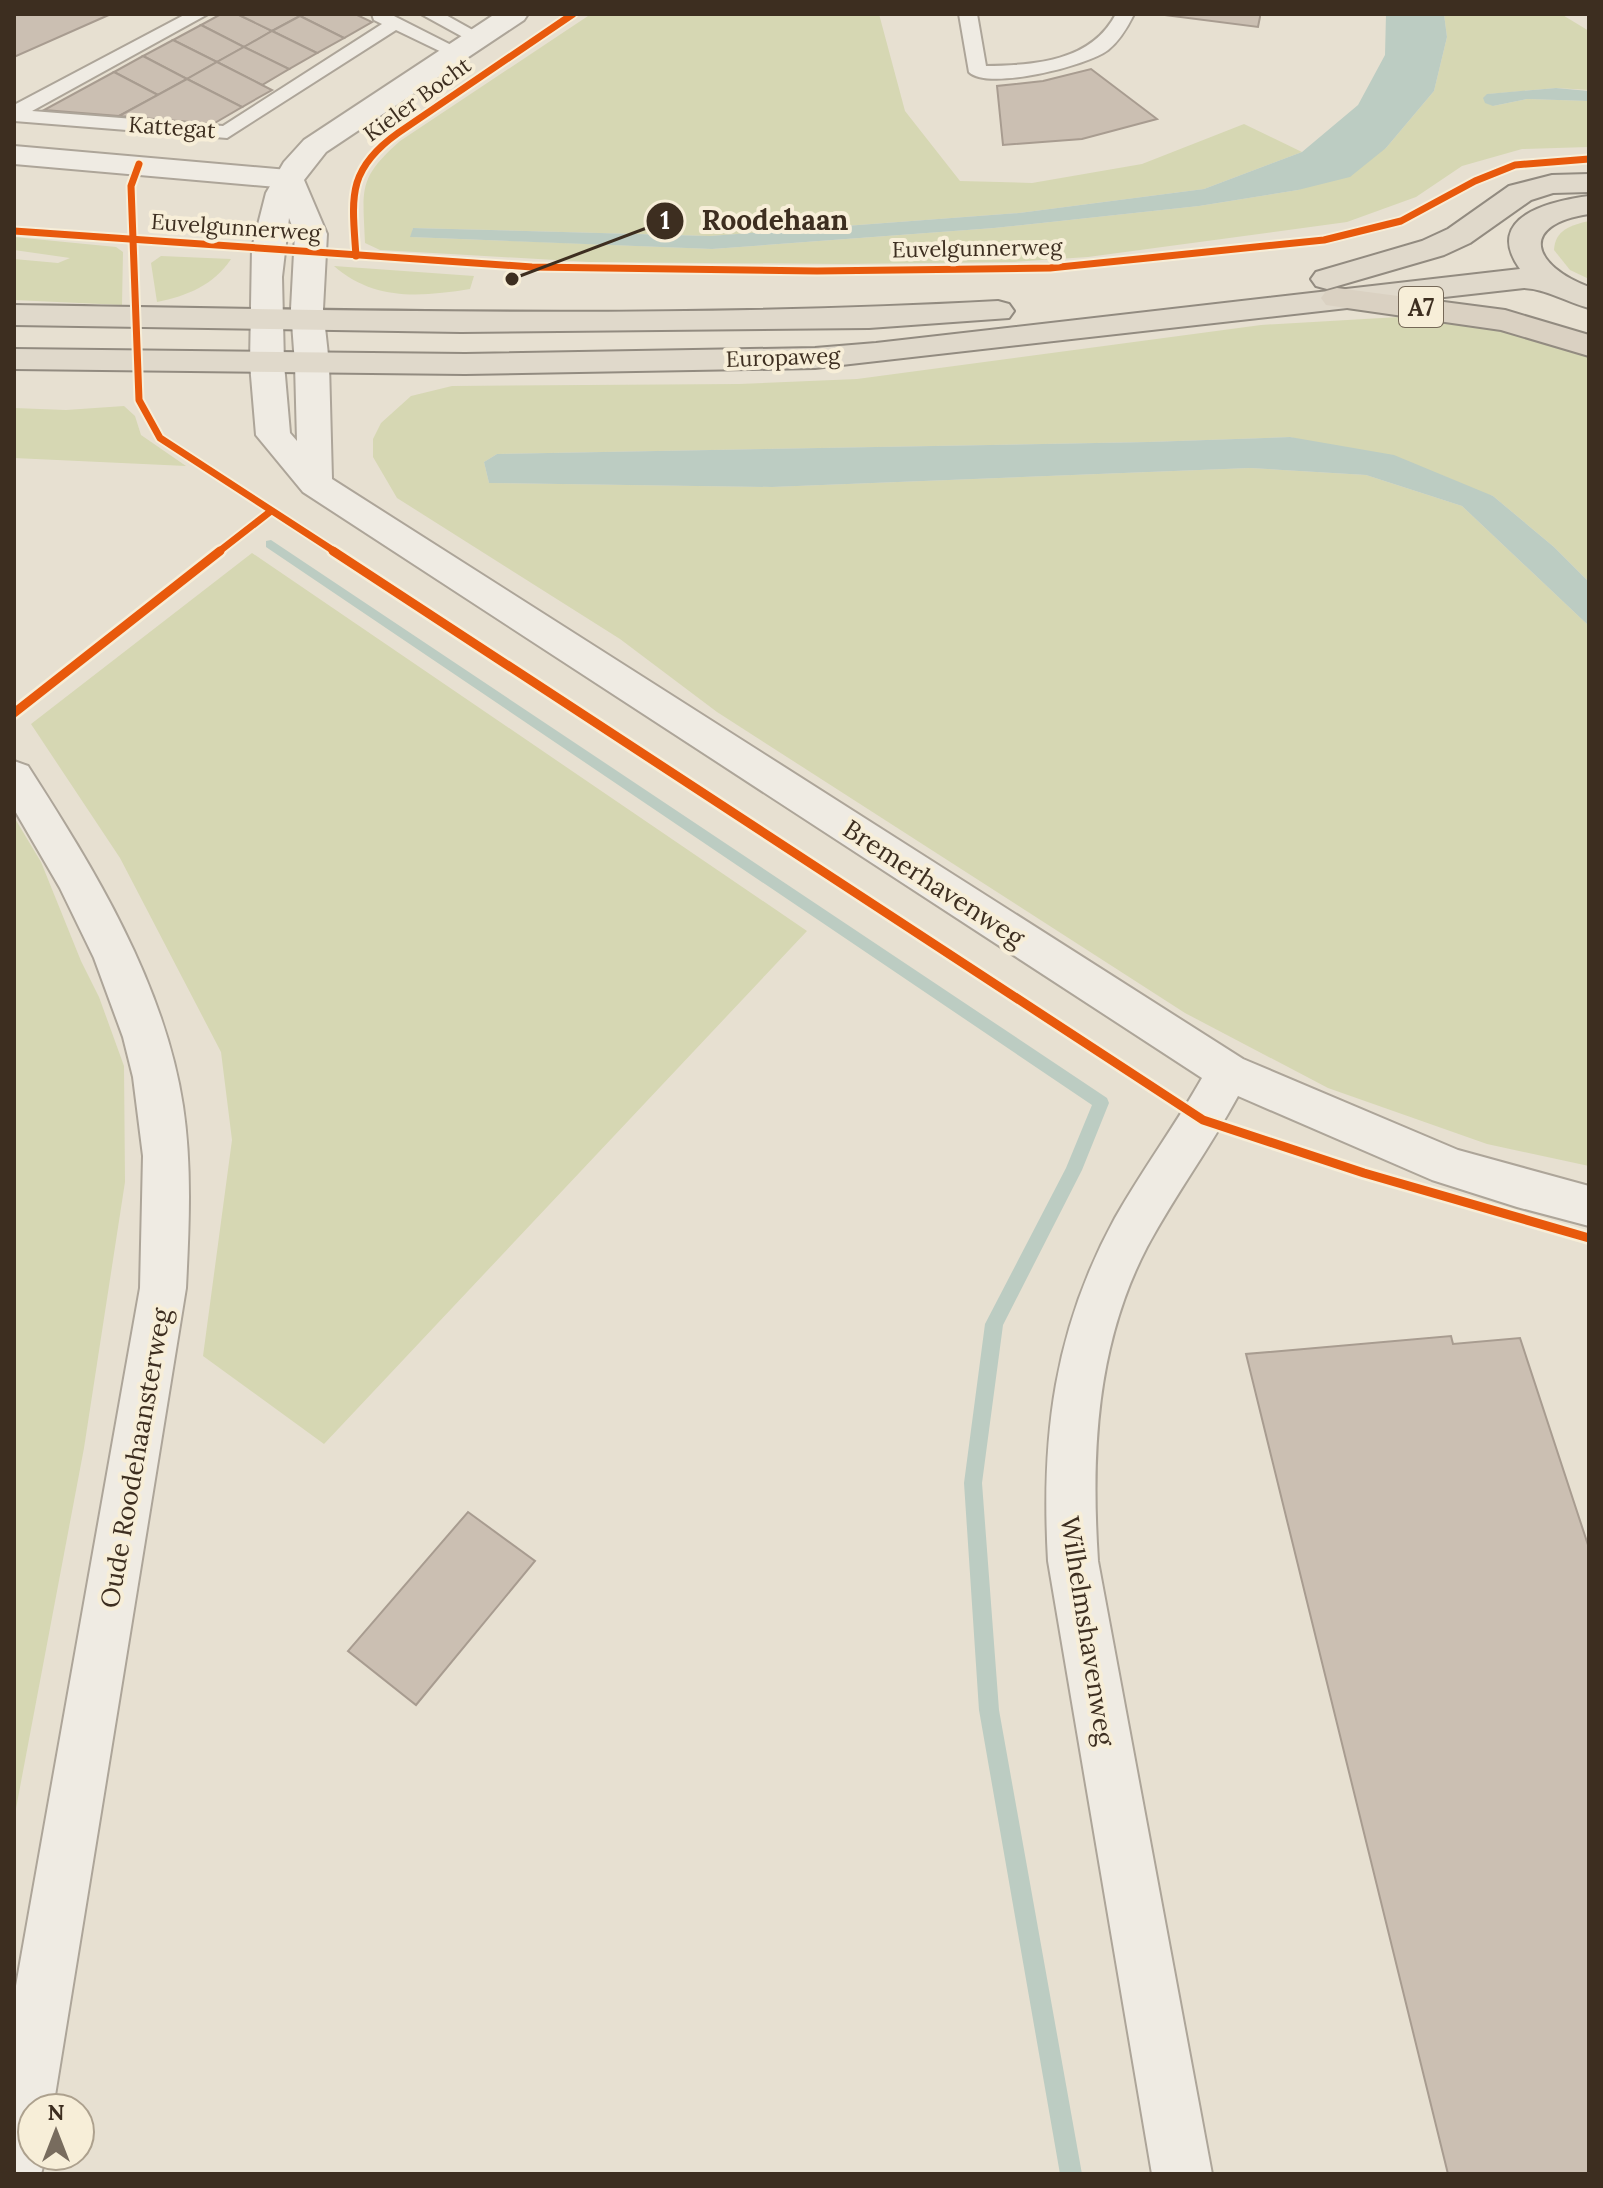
<svg xmlns="http://www.w3.org/2000/svg" width="1603" height="2188" font-family="Lora,serif">
<style>
.green{fill:#d6d7b3}
.water{fill:#bcccc2}
.lines{fill:none;stroke-linecap:round;stroke-linejoin:round}
.stream{fill:#bcccc2;fill-rule:evenodd}
.building{fill:#cbbfb2;stroke:#a89c90;stroke-width:2}
.service-casing{stroke:#ada599;stroke-width:4}
.minor-casing{stroke:#ada599;stroke-width:4}
.tertiary-casing{stroke:#ada599;stroke-width:4}
.trunk-casing{stroke:#928b80;stroke-width:4}
.motorway-casing{stroke:#928b80;stroke-width:4}
.service{fill:#efebe3;fill-rule:evenodd}
.minor{fill:#efebe3;fill-rule:evenodd}
.tertiary{fill:#efebe3;fill-rule:evenodd}
.trunk{fill:#e0d9cb;fill-rule:evenodd}
.motorway{fill:#dad1c2;fill-rule:evenodd}
.cycleway-far1-casing{stroke:#f7eed8;stroke-width:11}
.cycleway-casing{stroke:#f7eed8;stroke-width:14}
.cycleway-far1{stroke:#e8590c;stroke-width:7}
.cycleway{stroke:#e8590c;stroke-width:9}
.labels{text-anchor:middle;dominant-baseline:central;stroke-width:8;stroke-linejoin:round;paint-order:stroke}
.far-street-label{font-size:22px;fill:#3d2e20;stroke:#f7eed8}
.shield{fill:#f7eed8;stroke:#756857;stroke-width:2}
.shield-label{font-size:24px;font-weight:bold;fill:#3d2e20}
.street-label{font-size:26px;fill:#3d2e20;stroke:#f7eed8}
.leader{fill:none;stroke:#3d2e20;stroke-width:3}
.callout-dot{fill:#3d2e20;stroke:#f7eed8;stroke-width:3}
.mark-label{font-size:24px;text-anchor:middle;font-weight:bold;fill:#fff}
.callout-label{font-size:28px;text-anchor:middle;font-weight:bold;fill:#3d2e20;stroke:#f7eed8;stroke-width:8;stroke-linejoin:round;paint-order:stroke}
</style>
<rect width="100%" height="100%" fill="#e7e0d1"/>
<g class="green">
<path d="M 591,14 L 879,14 L 905,111 L 960,181 L 1032,183 L 1142,164 L 1244,124 L 1302,152 L 1204,189 L 1019,213 L 710,236 L 413,228 L 411,237 L 712,249 L 994,228 L 1199,206 L 1298,190 L 1386,148 L 1434,91 L 1447,37 L 1444,14 L 1561,14 L 1589,31 L 1589,90 L 1556,88 L 1488,94 L 1493,106 L 1527,99 L 1589,101 L 1589,147 L 1522,149 L 1462,166 L 1416,197 L 1347,222 L 1088,257 L 1014,262 L 841,264 L 590,262 L 380,250 L 365,243 C 363,189 357,179 400,141 Z"/>
<path d="M 1589,221 L 1589,279 L 1570,270 L 1554,250 C 1555,230 1571,225 1589,221 Z"/>
<polygon points="14,237 116,247 123,252 122,305 14,300 14,259 58,263 70,258 14,250"/>
<path d="M 161,256 L 231,259 C 214,285 187,296 157,302 L 151,263 Z"/>
<path d="M 334,266 L 474,276 L 470,289 C 420,297 374,301 334,266 Z"/>
<polygon points="1399,317 1475,322 1537,338 1589,358 1589,582 1554,547 1493,496 1290,437 1148,442 497,454 484,462 489,483 772,487 1250,468 1366,475 1462,506 1589,626 1589,1166 1487,1144 1328,1088 1185,1013 717,712 620,639 397,498 373,457 373,439 381,423 411,396 452,386 739,384 857,379 1261,325"/>
<polygon points="124,406 135,416 141,435 186,466 14,458 14,408 66,410"/>
<polygon points="252,553 807,931 324,1444 203,1356 232,1140 221,1052 120,858 31,724"/>
<polygon points="14,817 41,862 81,961 99,997 124,1066 125,1182 84,1448 14,1819"/>
</g>
<g class="water">
<polygon points="1386,14 1444,14 1447,37 1434,91 1386,148 1350,177 1298,190 1199,206 994,228 712,249 410,237 413,228 710,236 1019,213 1204,189 1302,152 1358,105 1385,55"/>
<polygon points="1556,88 1589,91 1589,101 1527,99 1493,106 1485,103 1483,98 1487,94"/>
<polygon points="1290,437 1394,455 1493,496 1554,547 1589,582 1589,626 1462,506 1366,475 1250,468 772,487 489,483 484,462 497,454 1148,442"/>
</g>
<g class="lines">
<polygon class="stream" points="271,540 1107,1098 1109,1103 1082,1170 1003,1325 982,1483 999,1710 1082,2174 1060,2174 979,1710 964,1483 985,1324 1066,1168 1092,1105 266,547 266,541"/>
</g>
<g class="building">
<polygon points="14,14 111,14 14,57"/>
<polygon points="221,14 237,14 272,31 244,47 201,25"/>
<polygon points="237,14 295,14 300,16 272,31"/>
<polygon points="304,14 355,14 372,22 344,38 300,16"/>
<polygon points="1157,14 1260,14 1260,17 1258,27"/>
<polygon points="300,16 344,38 317,53 272,31"/>
<polygon points="201,25 244,47 217,62 173,40"/>
<polygon points="272,31 317,53 289,69 244,47"/>
<polygon points="173,40 217,62 187,79 143,56"/>
<polygon points="244,47 289,69 262,85 217,62"/>
<polygon points="143,56 187,79 158,95 114,72"/>
<polygon points="217,62 262,85 272,90 242,107 187,79"/>
<polygon points="1091,69 1157,119 1082,139 1003,145 997,86 1043,81"/>
<polygon points="114,72 158,95 119,116 44,110"/>
<polygon points="187,79 242,107 213,124 119,116"/>
<polygon points="1451,1336 1453,1344 1520,1338 1589,1548 1589,2174 1448,2174 1246,1354"/>
<polygon points="468,1512 535,1561 416,1705 348,1651"/>
</g>
<g class="lines">
<defs>
<g id="service">
<polygon points="186,14 208,14 32,111 223,126 382,24 374,20 372,14 390,14 465,52 456,57 450,56 396,30 227,138 14,121 14,105"/>
<polygon points="421,14 444,14 487,38 478,43 472,42"/>
<path d="M 959,14 L 977,14 L 986,66 C 1035,65 1091,62 1116,14 L 1134,14 C 1127,28 1120,40 1108,50 C 1087,66 988,91 969,72 Z"/>
</g>
<g id="minor">
<polygon points="14,146 288,170 299,173 303,179 299,185 288,188 14,164"/>
<path d="M 267,354 L 279,357 L 284,364 L 290,433 L 297,441 L 295,364 L 300,357 L 312,354 L 324,357 L 329,364 L 332,479 L 1243,1059 L 1458,1150 L 1589,1186 L 1589,1226 L 1517,1207 L 1432,1180 L 1238,1096 C 1210,1148 1175,1195 1147,1247 C 1096,1345 1091,1453 1098,1561 L 1212,2174 L 1152,2174 L 1048,1561 C 1041,1436 1054,1330 1115,1218 C 1142,1170 1175,1126 1202,1078 L 303,492 L 256,435 L 250,364 L 255,357 Z"/>
<path d="M 14,761 L 28,766 C 94,869 164,982 183,1106 C 192,1166 189,1227 186,1288 L 53,2108 L 32,2108 L 32,2156 L 46,2156 L 41,2174 L 14,2174 L 14,1997 L 140,1288 L 143,1156 L 133,1077 L 123,1037 L 94,958 L 60,888 L 14,809 Z"/>
</g>
<polygon id="tertiary" points="495,14 528,14 524,20 326,152 304,180 327,234 323,309 329,364 324,371 312,374 300,371 295,364 291,309 295,234 289,218 282,277 284,364 279,371 267,374 255,371 250,364 252,248 266,193 284,162 304,140"/>
<g id="trunk">
<polygon points="1589,174 1589,192 1553,193 1531,200 1470,243 1444,255 1327,289 1316,286 1311,279 1316,272 1422,241 1448,229 1509,186 1552,175"/>
<path d="M 1589,196 L 1589,214 C 1517,225 1533,266 1589,287 L 1589,308 C 1566,302 1547,289 1524,288 L 815,368 L 465,374 L 14,369 L 14,349 L 465,354 L 815,348 L 876,343 L 1520,269 C 1482,216 1552,201 1589,196 Z"/>
<path d="M 998,301 L 1009,304 L 1014,311 L 1009,318 L 869,328 L 461,332 L 14,325 L 14,305 C 342,310 670,319 998,301 Z"/>
</g>
<polygon id="motorway" points="1337,288 1505,310 1589,335 1589,356 1501,330 1326,305 1321,298 1326,291"/>
</defs>
<use href="#service" class="service-casing"/>
<use href="#minor" class="minor-casing"/>
<use href="#tertiary" class="tertiary-casing"/>
<use href="#trunk" class="trunk-casing"/>
<use href="#motorway" class="motorway-casing"/>
<use href="#service" class="service"/>
<use href="#minor" class="minor"/>
<use href="#tertiary" class="tertiary"/>
<use href="#trunk" class="trunk"/>
<use href="#motorway" class="motorway"/>
<defs>
<g id="cycleway-far1">
<polyline points="139,164 131,186 139,400 160,438 337,553"/>
<polyline points="14,231 532,267 817,271 1050,268 1324,240 1401,221 1475,181 1515,165 1589,159"/>
<path d="M 356,256 C 352,198 346,170 398,133 L 573,14"/>
<polyline points="217,553 271,511"/>
</g>
<g id="cycleway">
<polyline points="333,551 1203,1120 1364,1173 1589,1238"/>
<polyline points="14,713 220,551"/>
</g>
</defs>
<use href="#cycleway-far1" class="cycleway-far1-casing"/>
<use href="#cycleway" class="cycleway-casing"/>
<use href="#cycleway-far1" class="cycleway-far1"/>
<use href="#cycleway" class="cycleway"/>
</g>
<g class="labels">
<g class="far-street-label">
<text transform="translate(417 99) rotate(-36)">Kieler Bocht</text>
<text transform="translate(172 127) rotate(4)">Kattegat</text>
<text transform="translate(236 227) rotate(4)">Euvelgunnerweg</text>
<text transform="translate(977 248) rotate(-1)">Euvelgunnerweg</text>
<text transform="translate(783 357) rotate(-2)">Europaweg</text>
</g>
<rect class="shield" x="1399" y="287" width="44" height="40" rx="6"/>
<g class="shield-label">
<text x="1421" y="307">A7</text>
</g>
<g class="street-label">
<text transform="translate(934 883) rotate(33)">Bremerhavenweg</text>
<text transform="translate(135 1458) rotate(-80)">Oude Roodehaansterweg</text>
<text transform="translate(1088 1631) rotate(81)">Wilhelmshavenweg</text>
</g>
</g>
<path class="leader" d="M512 279L665 221"/>
<g class="callout-dot">
<circle cx="512" cy="279" r="8"/>
<circle cx="665" cy="221" r="20"/>
</g>
<g class="mark-label">
<text x="665" y="229">1</text>
</g>
<g class="callout-label">
<text x="775" y="230">Roodehaan</text>
</g>
<rect width="1603" height="2188" fill="none" stroke="#3d2e20" stroke-width="32"/>
<g transform="translate(56 2132)"><circle r="38" fill="#f7eed8" stroke="#ada18e" stroke-width="2"/>
<path d="M0-6L14 30L0 20L-14 30Z" fill="#786c5e"/>
<text y="-12" font-size="22" font-weight="bold" text-anchor="middle" fill="#3d2e20">N</text>
</g>
</svg>
